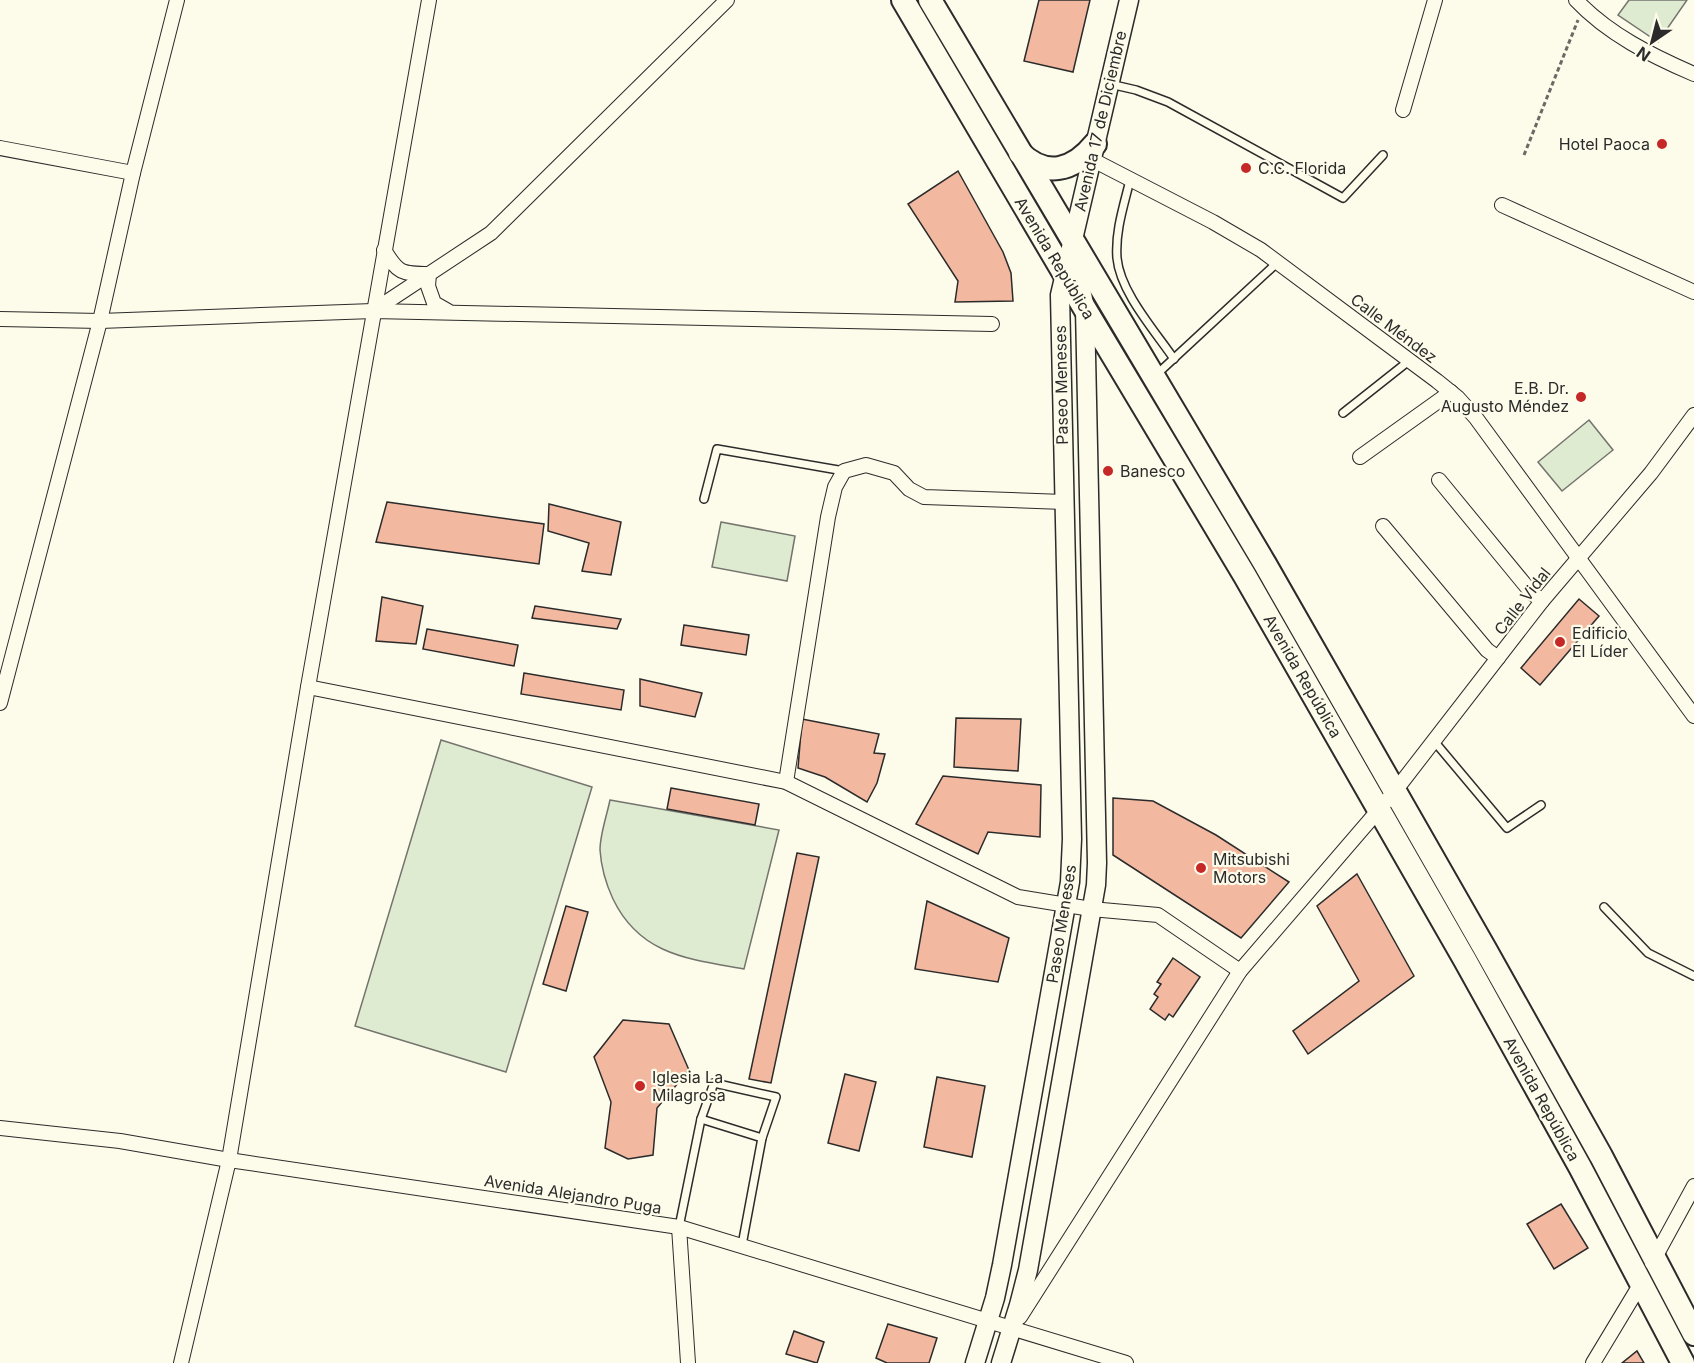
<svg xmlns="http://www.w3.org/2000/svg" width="1694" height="1363" font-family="Inter,sans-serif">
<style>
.green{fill:#deebd1;stroke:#74746e;stroke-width:1.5}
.building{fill:#f2b8a0;stroke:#2b2b2b;stroke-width:1.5}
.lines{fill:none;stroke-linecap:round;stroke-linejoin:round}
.service-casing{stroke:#2b2b2b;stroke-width:10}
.minor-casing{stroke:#2b2b2b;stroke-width:16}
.tertiary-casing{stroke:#2b2b2b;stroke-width:21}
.primary-casing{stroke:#2b2b2b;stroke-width:26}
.path{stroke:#6a6964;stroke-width:3;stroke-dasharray:4.5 3;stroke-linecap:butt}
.service{stroke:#fdfbea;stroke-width:7}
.minor{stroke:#fdfbea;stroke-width:14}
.tertiary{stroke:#fdfbea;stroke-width:18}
.primary{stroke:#fdfbea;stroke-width:22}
.poi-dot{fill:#c62828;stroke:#fdfbea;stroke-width:2}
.labels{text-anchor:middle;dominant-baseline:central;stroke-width:4.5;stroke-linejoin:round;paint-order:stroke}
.street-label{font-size:16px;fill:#2b2b2b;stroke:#fdfbea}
.poi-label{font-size:16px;fill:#2b2b2b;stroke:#fdfbea;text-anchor:start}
</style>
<rect width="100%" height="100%" fill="#fdfbea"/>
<g class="green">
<polygon points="1629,0 1687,0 1658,42 1618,15"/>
<polygon points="1589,420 1613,450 1562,491 1538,462"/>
<polygon points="721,522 795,536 787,581 712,567"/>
<polygon points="441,740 592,787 506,1072 355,1026"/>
<path d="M 610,800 L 779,830 L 744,969 C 688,959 640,955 613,899 C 606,884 601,865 600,850 C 600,834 607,815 610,800 Z"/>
</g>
<g class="building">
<polygon points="1039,0 1090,0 1073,72 1024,61"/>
<polygon points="958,171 1003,252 1011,273 1013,301 955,302 958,281 908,204"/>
<polygon points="387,502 544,524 539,564 376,542"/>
<polygon points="549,504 621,522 611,575 582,571 589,543 548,531"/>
<polygon points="382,597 423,606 416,644 376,641"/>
<polygon points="1579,599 1599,616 1540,685 1521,668"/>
<polygon points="535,606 621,619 617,629 532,618"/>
<polygon points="684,625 749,635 746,655 681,645"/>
<polygon points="427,629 518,645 514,666 423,649"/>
<polygon points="524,673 624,690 621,710 521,694"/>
<polygon points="640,679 702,693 695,717 640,706"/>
<polygon points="956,718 1021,719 1018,771 954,767"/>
<polygon points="802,719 879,734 874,753 885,754 877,783 867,802 825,777 798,768"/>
<polygon points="943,776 1041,785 1040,837 988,832 978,854 916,824"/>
<polygon points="671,788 759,804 755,825 667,809"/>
<polygon points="1113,798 1153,801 1216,835 1289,882 1241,938 1113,855"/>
<polygon points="797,853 819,857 771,1083 749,1079"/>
<polygon points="1357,874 1414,976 1308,1054 1293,1031 1359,981 1317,906"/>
<polygon points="927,901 1009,938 998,982 915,969"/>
<polygon points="566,906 588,912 566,991 543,984"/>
<polygon points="1173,958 1200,977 1173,1017 1169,1014 1165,1020 1150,1009 1158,997 1154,994 1161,984 1157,982"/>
<polygon points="623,1020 669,1024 689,1070 657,1108 653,1155 628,1159 605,1148 611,1102 594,1057"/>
<polygon points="845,1074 876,1082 859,1151 828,1143"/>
<polygon points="937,1077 985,1086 972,1157 924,1147"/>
<polygon points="1561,1204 1588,1248 1554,1269 1527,1224"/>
<polygon points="888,1324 937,1338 929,1363 887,1363 876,1358"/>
<polygon points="794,1331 824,1342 817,1363 786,1354"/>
<polygon points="1637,1351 1644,1363 1622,1363"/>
</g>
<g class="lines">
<defs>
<g id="service">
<polyline points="1110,84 1136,90 1168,102 1343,198 1383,155"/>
<path d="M 1130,180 C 1124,205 1115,231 1117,258 C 1120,292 1155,331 1174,359"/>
<polyline points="1156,375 1278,262"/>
<polyline points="1343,413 1410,360"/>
<polyline points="704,499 717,449 844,471"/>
<polyline points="1434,741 1507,828 1541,805"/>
<polyline points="1604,907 1648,953 1694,976"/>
<polyline points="701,1119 762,1138"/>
<polyline points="679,1227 701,1119 714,1083 776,1097 762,1138 742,1245"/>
</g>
<g id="minor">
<path d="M 1576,0 C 1608,34 1652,56 1694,74"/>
<polyline points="1403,110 1435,0"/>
<polyline points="0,148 133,173"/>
<polyline points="1091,159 1213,222 1261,250 1437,381 1458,398 1476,418 1694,716"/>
<polyline points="1502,205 1694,292"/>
<path d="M 384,250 C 398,273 401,274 429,274 L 428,286 L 434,303 L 448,311"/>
<polyline points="373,311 491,233 727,0"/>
<polyline points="0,319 100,321 373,311 992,324"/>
<polyline points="1360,457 1451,392"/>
<polyline points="1439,480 1531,592 1542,601"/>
<polyline points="1383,526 1487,650 1498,658"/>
<polyline points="308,687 786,782 1018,897 1091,909 1158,915 1240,971"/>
<polyline points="0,703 100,321 133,173 177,0"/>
<polyline points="786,782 828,517 835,487 844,471 866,465 894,473 909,489 924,497 1064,502"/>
<polyline points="0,1128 120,1141 229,1160 679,1227 1126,1363"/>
<polyline points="679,1227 688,1363"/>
<polyline points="1652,1263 1694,1186"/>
<polyline points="1020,1317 1240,971 1395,791 1542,601 1651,473 1694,415"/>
<polyline points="181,1363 229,1160 308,687 429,0"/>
<polyline points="1593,1363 1643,1280"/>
</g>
<g id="tertiary">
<polyline points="975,1363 995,1298 1002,1265 1070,882 1072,839 1060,295 1129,0"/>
<polyline points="1001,1363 1019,1305 1028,1270 1096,885 1097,863 1085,309 1073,249"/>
</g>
<g id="primary">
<polyline points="903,0 1085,309 1245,576 1465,960 1580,1167 1683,1363"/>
<polyline points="930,0 1265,564 1485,949 1601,1156 1694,1334"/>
<path d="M 1020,153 C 1046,178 1073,171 1095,144"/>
</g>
</defs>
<use href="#service" class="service-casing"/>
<use href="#minor" class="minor-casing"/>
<use href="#tertiary" class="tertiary-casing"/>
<use href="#primary" class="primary-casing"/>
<polyline class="path" points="1524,155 1578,20"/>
<use href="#service" class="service"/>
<use href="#minor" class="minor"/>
<use href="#tertiary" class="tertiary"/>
<use href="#primary" class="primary"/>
</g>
<g class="poi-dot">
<circle cx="1662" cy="144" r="6"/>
<circle cx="1246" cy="168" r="6"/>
<circle cx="1581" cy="397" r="6"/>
<circle cx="1108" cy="471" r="6"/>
<circle cx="1560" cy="642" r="6"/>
<circle cx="1201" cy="868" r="6"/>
<circle cx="640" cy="1086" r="6"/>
</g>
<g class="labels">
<g class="street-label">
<text transform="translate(1100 121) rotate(-77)">Avenida 17 de Diciembre</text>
<text transform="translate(1055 258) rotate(59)">Avenida República</text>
<text transform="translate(1394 328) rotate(37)">Calle Méndez</text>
<text transform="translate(1061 385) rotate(-91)">Paseo Meneses</text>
<text transform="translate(1522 601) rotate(-52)">Calle Vidal</text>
<text transform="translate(1303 676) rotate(60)">Avenida República</text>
<text transform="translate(1061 924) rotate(-81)">Paseo Meneses</text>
<text transform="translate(1542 1099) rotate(61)">Avenida República</text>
<text transform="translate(573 1194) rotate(9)">Avenida Alejandro Puga</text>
</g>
<g class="poi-label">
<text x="1650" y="144" text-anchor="end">Hotel Paoca</text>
<text x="1258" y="168">C.C. Florida</text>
<text x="1569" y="388" text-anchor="end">E.B. Dr.<tspan x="1569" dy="18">Augusto Méndez</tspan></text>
<text x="1120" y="471">Banesco</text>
<text x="1572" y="633">Edificio<tspan x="1572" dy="18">El Líder</tspan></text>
<text x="1213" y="859">Mitsubishi<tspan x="1213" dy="18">Motors</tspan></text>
<text x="652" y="1077">Iglesia La<tspan x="652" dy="18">Milagrosa</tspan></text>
</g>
</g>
<g transform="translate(1652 42) rotate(215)" stroke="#fdfbea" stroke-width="4.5" paint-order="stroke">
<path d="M0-4.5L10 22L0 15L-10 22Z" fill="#2b2b2b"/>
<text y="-9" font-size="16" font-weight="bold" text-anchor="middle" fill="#2b2b2b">N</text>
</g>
</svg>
